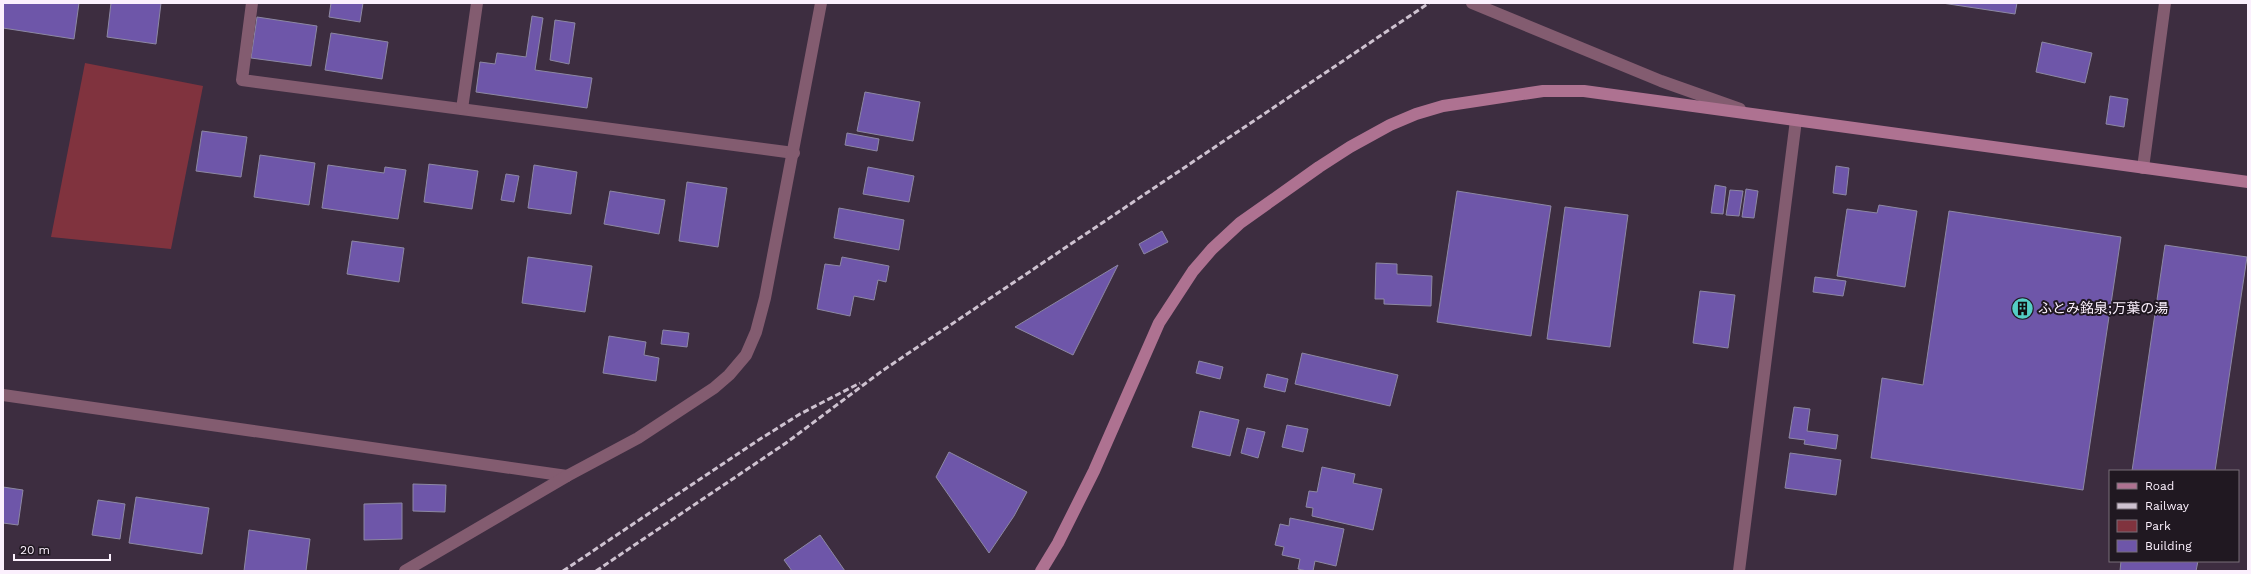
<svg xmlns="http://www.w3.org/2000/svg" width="2251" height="574" font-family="'Work Sans','Noto Sans JP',sans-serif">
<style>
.green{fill:#80333e}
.building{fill:#6e56a9;stroke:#8d88a3}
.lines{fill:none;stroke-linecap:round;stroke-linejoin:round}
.lane{stroke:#835c70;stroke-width:12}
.street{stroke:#835c70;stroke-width:12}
.secondary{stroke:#ae7291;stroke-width:12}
.rail{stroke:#cec2d0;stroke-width:3;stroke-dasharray:6 3;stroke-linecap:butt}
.labels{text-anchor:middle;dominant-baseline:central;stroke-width:4;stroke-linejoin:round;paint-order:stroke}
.poi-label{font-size:14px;fill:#fbf0fd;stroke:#201821;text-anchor:start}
</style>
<rect width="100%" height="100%" fill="#3d2d40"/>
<polygon class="green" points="85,63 203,86 171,249 51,237"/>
<g class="building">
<polygon points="3,3 79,3 74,39 3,28"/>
<polygon points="111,3 161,3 156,44 107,37"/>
<polygon points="331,3 363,3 360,22 329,17"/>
<polygon points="1942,3 2017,3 2015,14"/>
<polygon points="532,16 543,18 535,70 592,78 587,108 476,92 480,62 495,64 497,53 526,57"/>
<polygon points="257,17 317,26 311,66 251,58"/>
<polygon points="555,20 575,23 569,64 550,60"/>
<polygon points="331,33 388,42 382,79 325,70"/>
<polygon points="2042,42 2092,53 2085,83 2036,72"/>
<polygon points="865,92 920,102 913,141 857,131"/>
<polygon points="2110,96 2128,99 2124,127 2106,124"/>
<polygon points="202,131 247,137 241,177 196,171"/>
<polygon points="847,133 879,139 877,151 845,145"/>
<polygon points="260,155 315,163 309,205 254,197"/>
<polygon points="429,164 478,171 472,209 424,202"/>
<polygon points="328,165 384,173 385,167 406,170 398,219 322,208"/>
<polygon points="534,165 577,172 571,214 528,208"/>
<polygon points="1836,166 1849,168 1846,195 1833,193"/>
<polygon points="868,167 914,176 909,202 863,194"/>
<polygon points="506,174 519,176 514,202 501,200"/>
<polygon points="687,182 727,188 718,247 679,241"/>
<polygon points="1715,185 1726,187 1723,214 1711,213"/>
<polygon points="1746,189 1758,191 1754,218 1742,217"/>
<polygon points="1730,190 1743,191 1739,216 1726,215"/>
<polygon points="610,191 665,200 659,234 604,224"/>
<polygon points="1457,191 1551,206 1531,336 1437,322"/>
<polygon points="1879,205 1917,211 1905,287 1837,276 1847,209 1877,213"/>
<polygon points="1565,207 1628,215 1610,347 1547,339"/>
<polygon points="839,208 904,220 899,250 834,238"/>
<polygon points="1949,211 2121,237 2083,490 1871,458 1882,378 1923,385"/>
<polygon points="1162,231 1168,242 1144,254 1139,244"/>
<polygon points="352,241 404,248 399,282 347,274"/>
<polygon points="2165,245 2247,257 2215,471 2132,471"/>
<polygon points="528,257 592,266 585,312 522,303"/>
<polygon points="842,257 889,266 886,282 878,280 874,300 854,296 850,316 817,309 825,264 840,266"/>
<polygon points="1376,263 1397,264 1397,274 1432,276 1431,306 1384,304 1384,299 1375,299"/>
<polygon points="1118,265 1073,355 1015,327"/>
<polygon points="1815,277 1846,281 1843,296 1813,292"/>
<polygon points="1700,291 1735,295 1728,348 1693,343"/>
<polygon points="663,330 689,333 687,347 661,344"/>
<polygon points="609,336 646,342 644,355 659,358 656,381 603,373"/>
<polygon points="1302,353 1398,375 1390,406 1295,384"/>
<polygon points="1199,361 1223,367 1220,379 1196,373"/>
<polygon points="1267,374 1288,379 1285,392 1264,387"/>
<polygon points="1794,407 1810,409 1807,431 1838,435 1836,449 1804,444 1805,440 1789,438"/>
<polygon points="1200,411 1239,420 1230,456 1192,447"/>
<polygon points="1287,425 1308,429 1303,452 1282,447"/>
<polygon points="1247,428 1265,432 1258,458 1241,453"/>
<polygon points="949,452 1027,492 1014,516 989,553 936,477"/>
<polygon points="1790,453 1841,460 1836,495 1785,488"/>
<polygon points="1322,467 1355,474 1353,483 1382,489 1373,530 1312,516 1313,508 1306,507 1309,491 1317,492"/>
<polygon points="413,484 446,485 445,512 413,511"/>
<polygon points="3,487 23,490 18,525 3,523"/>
<polygon points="136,497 209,508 202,554 129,543"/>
<polygon points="98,500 125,504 120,539 92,535"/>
<polygon points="402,503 402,539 364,540 364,504"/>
<polygon points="1290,518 1344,529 1336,566 1315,561 1313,571 1307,571 1298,569 1300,559 1282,555 1284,547 1275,545 1280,524 1289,526"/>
<polygon points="249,530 310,539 306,571 244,571"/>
<polygon points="820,535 845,571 792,571 784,560"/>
<polygon points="2121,561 2198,561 2196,571 2120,571"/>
</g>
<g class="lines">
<g class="lane">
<polyline points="252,3 242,80 794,153"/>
<polyline points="462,109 477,3"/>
</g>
<g class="street">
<polyline points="1472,3 1661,81 1740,109"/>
<polyline points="2143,168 2165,3"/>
<polyline points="3,395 567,476"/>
<polyline points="405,571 567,476 638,438 714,388 729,375 746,355 756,332 765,298 821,3"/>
<polyline points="1739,571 1796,120"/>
</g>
<polyline class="secondary" points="1041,571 1058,543 1094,471 1159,323 1193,271 1212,249 1240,223 1319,167 1350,147 1390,125 1416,114 1443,106 1543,91 1584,91 2248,182"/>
<g class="rail">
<polyline points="563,571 757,441 800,414 860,383"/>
<polyline points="596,571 786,443 882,371 1429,3"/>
</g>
</g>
<defs>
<symbol id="building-disc" viewBox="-11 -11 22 22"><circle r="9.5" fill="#55cec5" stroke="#201821"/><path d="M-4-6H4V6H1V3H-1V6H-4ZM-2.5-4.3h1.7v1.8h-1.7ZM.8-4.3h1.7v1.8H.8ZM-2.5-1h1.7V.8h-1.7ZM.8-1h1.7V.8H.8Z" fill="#111"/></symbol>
</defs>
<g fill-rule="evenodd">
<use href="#building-disc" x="2010" y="296" width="25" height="25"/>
</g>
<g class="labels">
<g class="poi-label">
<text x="2038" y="308">ふとみ銘泉;万葉の湯</text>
</g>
</g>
<rect width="2251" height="574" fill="none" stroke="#fbf0fd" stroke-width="8"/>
<rect x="2109" y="470" width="130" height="92" fill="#201821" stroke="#786e79"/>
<rect x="2117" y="483" width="20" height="6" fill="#ae7291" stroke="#786e79"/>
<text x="2145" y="490" font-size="12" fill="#fbf0fd">Road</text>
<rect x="2117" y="503" width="20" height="6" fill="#cec2d0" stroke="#786e79"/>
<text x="2145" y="510" font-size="12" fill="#fbf0fd">Railway</text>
<rect x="2117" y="520" width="20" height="12" fill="#80333e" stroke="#786e79"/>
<text x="2145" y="530" font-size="12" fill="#fbf0fd">Park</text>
<rect x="2117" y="540" width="20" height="12" fill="#6e56a9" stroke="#786e79"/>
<text x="2145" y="550" font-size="12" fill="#fbf0fd">Building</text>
<path d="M14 554v6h96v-6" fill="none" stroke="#fbf0fd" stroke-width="2"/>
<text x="20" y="554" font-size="12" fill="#fbf0fd" stroke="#201821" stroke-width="3" paint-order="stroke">20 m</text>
</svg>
